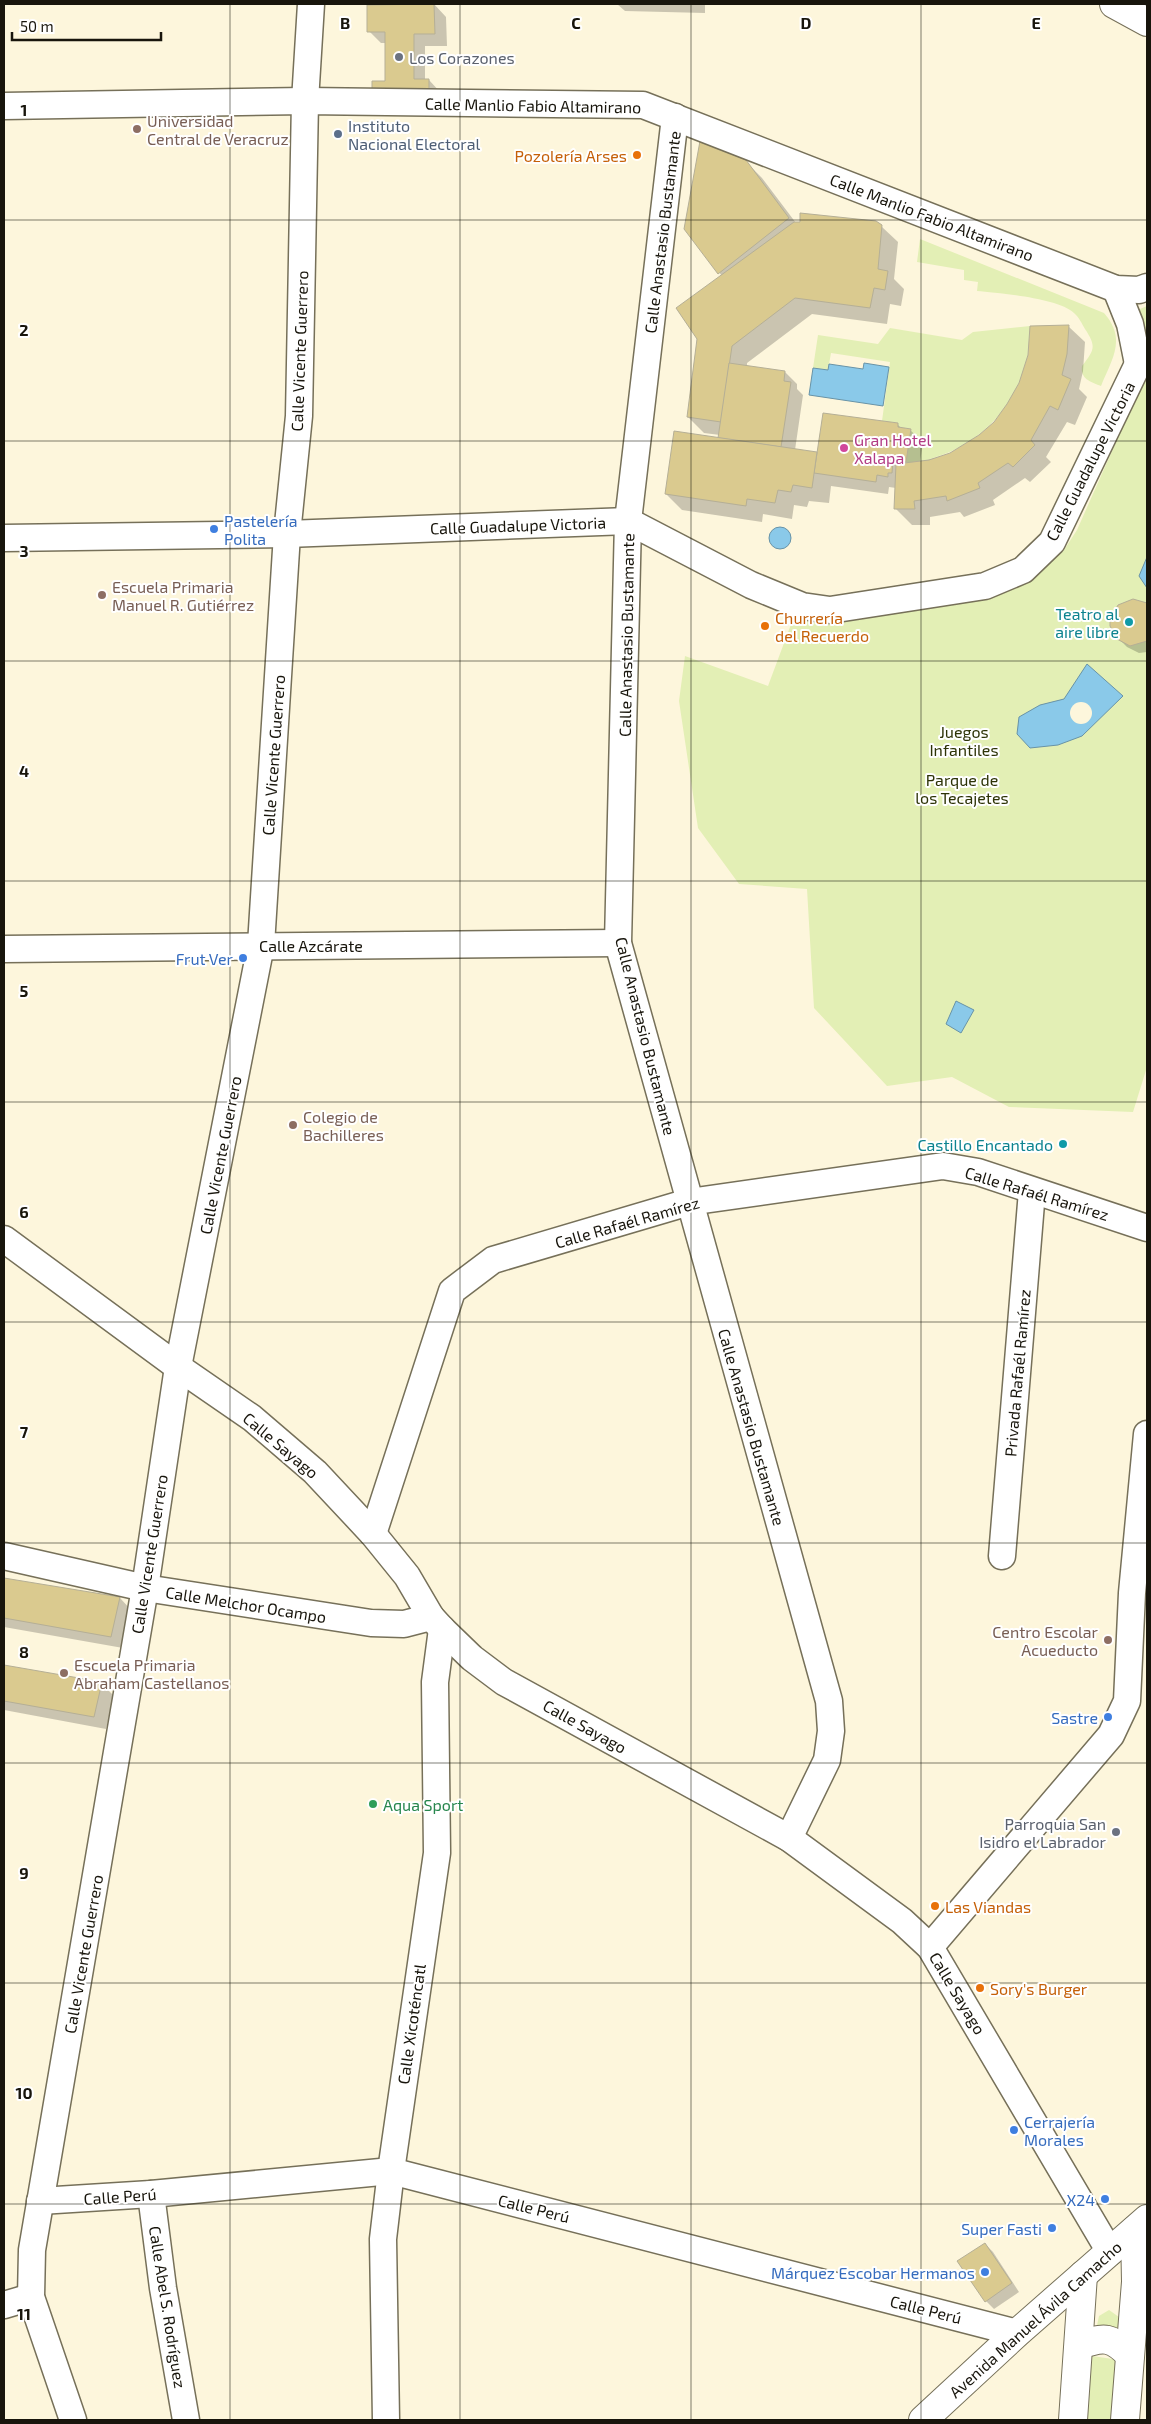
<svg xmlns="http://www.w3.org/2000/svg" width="1151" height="2424" font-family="'Exo 2',sans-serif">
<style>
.green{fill:#e3efb5}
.water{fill:#8ac9e9;stroke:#6893a7}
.pier{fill:#fdf6dc}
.shadow{fill:#0003}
.building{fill:#daca8f;stroke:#b5af96}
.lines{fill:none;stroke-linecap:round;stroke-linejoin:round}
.minor-casing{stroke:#767059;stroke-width:29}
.major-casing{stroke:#767059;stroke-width:30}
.minor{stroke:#fff;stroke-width:26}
.major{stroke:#fff;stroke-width:28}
.grid{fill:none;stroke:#18150c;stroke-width:1;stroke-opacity:0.55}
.worship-dot{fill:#6b7280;stroke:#fff;stroke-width:2}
.education-dot{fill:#8d6e63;stroke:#fff;stroke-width:2}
.service-dot{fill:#5c6f8a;stroke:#fff;stroke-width:2}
.food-dot{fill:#e8710a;stroke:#fff;stroke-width:2}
.hotel-dot{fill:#d1479c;stroke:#fff;stroke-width:2}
.shop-dot{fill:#3f7fe0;stroke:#fff;stroke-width:2}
.culture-dot{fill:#0f9aa8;stroke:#fff;stroke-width:2}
.leisure-dot{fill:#2e9e5b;stroke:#fff;stroke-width:2}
.labels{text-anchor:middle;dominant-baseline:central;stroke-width:4;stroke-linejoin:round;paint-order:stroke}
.worship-label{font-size:16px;fill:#5b616d;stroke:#fff;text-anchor:start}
.street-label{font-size:16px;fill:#18150c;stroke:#fff}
.education-label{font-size:16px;fill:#785e54;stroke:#fff;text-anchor:start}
.service-label{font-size:16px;fill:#4e5e75;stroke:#fff;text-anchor:start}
.food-label{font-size:16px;fill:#c56008;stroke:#fff;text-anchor:start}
.hotel-label{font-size:16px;fill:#b23c85;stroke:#fff;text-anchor:start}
.shop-label{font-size:16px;fill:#366cbe;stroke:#fff;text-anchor:end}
.culture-label{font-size:16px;fill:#0d838f;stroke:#fff;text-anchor:end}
.park-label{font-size:16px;fill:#2d3306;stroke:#fff}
.leisure-label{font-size:16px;fill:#27864d;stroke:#fff;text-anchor:start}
.grid-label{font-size:16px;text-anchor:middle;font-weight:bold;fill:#18150c;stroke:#fff;stroke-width:4;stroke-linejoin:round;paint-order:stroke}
</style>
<rect width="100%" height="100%" fill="#fdf6dc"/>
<g class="green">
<path d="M 920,239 L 1104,313 C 1127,339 1112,359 1101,386 C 1091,382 1080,379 1082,366 C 1094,350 1097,347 1085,329 C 1082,324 1079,317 1074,313 C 1058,298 999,293 977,291 L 978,282 L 964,280 L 964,270 L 917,262 Z"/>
<polygon points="1147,306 1147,332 1144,337 1131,313"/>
<path d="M 1030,326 C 1033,385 992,440 936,457 C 928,460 914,465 906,462 L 911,429 L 898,427 L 898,423 L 882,421 L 890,362 L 831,353 L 828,370 L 813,368 L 818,335 L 878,344 L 890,328 L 962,340 L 973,332 Z"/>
<polygon points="1147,372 1147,1067 1133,1112 1009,1107 952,1077 887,1086 814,1008 807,889 739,884 698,828 679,701 685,656 768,686 796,611 1048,564 1064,550 1077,530"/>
<polygon points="1109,2310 1119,2317 1119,2331 1096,2330 1099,2316"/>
<polygon points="1092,2356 1120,2360 1115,2420 1087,2420"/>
</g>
<g class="water">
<polygon points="864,363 889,367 883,406 809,395 813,368 828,370 829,364 863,369"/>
<circle cx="780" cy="538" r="11"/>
<polygon points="1147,557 1147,588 1139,576"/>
<polygon points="1087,664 1123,696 1082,736 1058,745 1030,748 1017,734 1019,717 1040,705 1064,699"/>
<polygon points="956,1001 974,1010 961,1033 946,1024"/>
</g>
<circle class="pier" cx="1081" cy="713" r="11"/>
<g class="shadow">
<polygon points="380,4 434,4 446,17 447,46 425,46 425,80 429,80 441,93 386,82 386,43 381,43 369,31"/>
<polygon points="617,4 705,4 705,13 625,11"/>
<polygon points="745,161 762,178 796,223 881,226 898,242 894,279 904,289 901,306 890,304 887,324 812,314 747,363 747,366 785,372 797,384 797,389 803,395 795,450 818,454 898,425 902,429 910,430 923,442 920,462 950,454 980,436 995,423 1068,326 1085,342 1083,371 1079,389 1087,397 1075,425 1067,422 1046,457 1051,462 1030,482 1025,478 993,500 995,505 964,517 960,512 930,517 930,525 912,525 895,508 896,488 889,487 888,494 831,486 829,503 809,501 807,507 794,505 792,519 763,514 762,522 682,510 666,494 722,439 720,435 704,433 688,417 722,276 686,229"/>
<polygon points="1141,601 1147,606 1147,652 1139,653 1127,647 1118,638 1112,626 1114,612 1126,602"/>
<polygon points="4,1579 120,1598 132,1611 123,1648 4,1627"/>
<polygon points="4,1666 102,1684 114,1696 106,1729 4,1710"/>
<polygon points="985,2244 993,2252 1019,2292 994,2309 986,2301"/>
</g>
<g class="building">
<polygon points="434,4 435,34 414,34 414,79 429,79 429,96 372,96 372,81 385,81 385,32 367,32 367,5"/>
<polygon points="700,141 746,160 789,218 718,274 684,229"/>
<polygon points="800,213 876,221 882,225 878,269 888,271 885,290 874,288 870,308 795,298 732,346 721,422 687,417 697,339 676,308 794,222 800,222"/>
<polygon points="1069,325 1067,354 1062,375 1071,379 1058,410 1050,406 1031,440 1035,445 1013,467 1008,463 978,483 980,488 947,501 946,496 914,501 915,509 894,509 896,464 929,460 950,453 979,435 994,422 1007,404 1019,383 1028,355 1030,326"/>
<polygon points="729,363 785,371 784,381 791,382 781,447 718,438"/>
<polygon points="823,413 898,423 898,427 911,429 906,462 893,460 892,473 888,473 888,477 877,475 876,482 814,473"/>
<polygon points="674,431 817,452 812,488 793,485 791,492 778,490 775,503 747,499 746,506 665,494"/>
<polygon points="1133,599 1147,603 1147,641 1130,646 1117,639 1110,626 1110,619 1118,605"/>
<polygon points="4,1578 120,1597 111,1637 4,1618"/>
<polygon points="4,1665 102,1682 94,1717 4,1701"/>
<polygon points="985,2243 1012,2283 985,2302 957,2261"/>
</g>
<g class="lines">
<defs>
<g id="minor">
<polyline points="4,106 305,101 643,105 1116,289 1139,290 1147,287"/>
<polyline points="675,117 628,521 618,943 829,1701 831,1731 827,1760 789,1838"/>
<polyline points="1116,289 1130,324 1138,364"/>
<polyline points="4,538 287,534 628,521 751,585 802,606 830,610 985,586 1023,570 1052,542 1138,364 1147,352"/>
<polyline points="4,949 618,943"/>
<polyline points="4,1239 178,1367 252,1418 315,1472 373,1534 407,1576 431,1617 442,1629 472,1658 504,1682 789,1838 902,1921 930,1947 1110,2252"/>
<polyline points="373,1534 452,1291 493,1260 689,1202 943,1166 978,1172 1147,1228"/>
<polyline points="4,1556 145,1588 371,1623 404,1624 431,1617"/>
<polyline points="1002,1556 1032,1191"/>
<polyline points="930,1947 1111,1735 1127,1701 1132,1593 1147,1434"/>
<polyline points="151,2194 163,2288 186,2420"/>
<polyline points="40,2201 151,2194 391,2171 1017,2333"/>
<polyline points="4,2305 31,2297"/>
<polyline points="73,2420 31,2297 32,2250 145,1588 178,1367 261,945 287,534 299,416 305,101 311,4"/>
<polyline points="386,2420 383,2239 391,2171 437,1853 435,1682 442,1629"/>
</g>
<g id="major">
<polyline points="1114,4 1147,22"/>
<path d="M 1080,2345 C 1104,2336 1112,2337 1130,2355"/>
<polyline points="923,2420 1017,2333 1147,2219"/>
<polyline points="1073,2420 1083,2275"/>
<polyline points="1125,2420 1136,2282 1135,2230"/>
</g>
</defs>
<use href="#minor" class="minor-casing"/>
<use href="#major" class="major-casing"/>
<use href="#minor" class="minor"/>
<use href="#major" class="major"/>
</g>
<path class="grid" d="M 230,4 L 230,2420M 460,4 L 460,2420M 691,4 L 691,2420M 921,4 L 921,2420M 4,220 L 1147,220M 4,441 L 1147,441M 4,661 L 1147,661M 4,881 L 1147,881M 4,1102 L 1147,1102M 4,1322 L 1147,1322M 4,1543 L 1147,1543M 4,1763 L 1147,1763M 4,1983 L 1147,1983M 4,2204 L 1147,2204"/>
<g class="worship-dot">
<circle cx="399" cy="57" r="5"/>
<circle cx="1116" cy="1832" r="5"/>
</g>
<g class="education-dot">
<circle cx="137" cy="129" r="5"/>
<circle cx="102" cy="595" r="5"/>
<circle cx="293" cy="1125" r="5"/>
<circle cx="1108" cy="1640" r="5"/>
<circle cx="64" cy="1673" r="5"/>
</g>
<circle class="service-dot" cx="338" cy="134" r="5"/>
<g class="food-dot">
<circle cx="637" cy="155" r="5"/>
<circle cx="765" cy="626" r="5"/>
<circle cx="935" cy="1906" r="5"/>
<circle cx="980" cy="1988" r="5"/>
</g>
<circle class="hotel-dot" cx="844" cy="448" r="5"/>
<g class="shop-dot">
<circle cx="214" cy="529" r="5"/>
<circle cx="243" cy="958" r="5"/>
<circle cx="1108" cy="1717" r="5"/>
<circle cx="1014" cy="2130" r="5"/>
<circle cx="1105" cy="2199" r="5"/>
<circle cx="1052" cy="2228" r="5"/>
<circle cx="985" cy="2272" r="5"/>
</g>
<g class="culture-dot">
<circle cx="1129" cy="622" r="5"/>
<circle cx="1063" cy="1144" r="5"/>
</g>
<circle class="leisure-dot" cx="373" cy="1804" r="5"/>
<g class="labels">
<g class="worship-label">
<text x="409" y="57">Los Corazones</text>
<text x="1106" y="1823" text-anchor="end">Parroquia San<tspan x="1106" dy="18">Isidro el Labrador</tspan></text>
</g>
<g class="street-label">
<text transform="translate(533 105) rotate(1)">Calle Manlio Fabio Altamirano</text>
<text transform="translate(932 217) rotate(21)">Calle Manlio Fabio Altamirano</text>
<text transform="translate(662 232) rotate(-83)">Calle Anastasio Bustamante</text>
<text transform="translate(299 351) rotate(-88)">Calle Vicente Guerrero</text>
<text transform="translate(1090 461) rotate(-63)">Calle Guadalupe Victoria</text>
<text transform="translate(518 525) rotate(-2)">Calle Guadalupe Victoria</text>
<text transform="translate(626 635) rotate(-89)">Calle Anastasio Bustamante</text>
<text transform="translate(273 755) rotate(-86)">Calle Vicente Guerrero</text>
<text x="311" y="945">Calle Azcárate</text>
<text transform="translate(646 1036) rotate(76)">Calle Anastasio Bustamante</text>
<text transform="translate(220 1155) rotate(-79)">Calle Vicente Guerrero</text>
<text transform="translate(1037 1193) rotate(17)">Calle Rafaél Ramírez</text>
<text transform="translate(627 1222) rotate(-16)">Calle Rafaél Ramírez</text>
<text transform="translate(1017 1373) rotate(-85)">Privada Rafaél Ramírez</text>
<text transform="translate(752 1427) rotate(74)">Calle Anastasio Bustamante</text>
<text transform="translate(281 1445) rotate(40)">Calle Sayago</text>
<text transform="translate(149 1554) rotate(-81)">Calle Vicente Guerrero</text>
<text transform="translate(246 1604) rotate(9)">Calle Melchor Ocampo</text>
<text transform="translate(585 1726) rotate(29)">Calle Sayago</text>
<text transform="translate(83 1954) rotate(-80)">Calle Vicente Guerrero</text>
<text transform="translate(958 1993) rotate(59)">Calle Sayago</text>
<text transform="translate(411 2024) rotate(-82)">Calle Xicoténcatl</text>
<text transform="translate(120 2196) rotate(-4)">Calle Perú</text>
<text transform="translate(534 2208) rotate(14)">Calle Perú</text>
<text transform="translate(168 2307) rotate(81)">Calle Abel S. Rodríguez</text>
<text transform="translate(926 2309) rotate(14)">Calle Perú</text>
<text transform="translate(1035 2319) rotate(-42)">Avenida Manuel Ávila Camacho</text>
</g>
<g class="education-label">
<text x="147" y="120">Universidad<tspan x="147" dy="18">Central de Veracruz</tspan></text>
<text x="112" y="586">Escuela Primaria<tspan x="112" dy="18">Manuel R. Gutiérrez</tspan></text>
<text x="303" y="1116">Colegio de<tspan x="303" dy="18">Bachilleres</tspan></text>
<text x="1098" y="1631" text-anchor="end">Centro Escolar<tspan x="1098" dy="18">Acueducto</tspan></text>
<text x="74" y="1664">Escuela Primaria<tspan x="74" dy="18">Abraham Castellanos</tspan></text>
</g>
<g class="service-label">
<text x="348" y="125">Instituto<tspan x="348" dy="18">Nacional Electoral</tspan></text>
</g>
<g class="food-label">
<text x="627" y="155" text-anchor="end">Pozolería Arses</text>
<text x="775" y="617">Churrería<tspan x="775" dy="18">del Recuerdo</tspan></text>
<text x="945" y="1906">Las Viandas</text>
<text x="990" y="1988">Sory's Burger</text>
</g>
<g class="hotel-label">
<text x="854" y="439">Gran Hotel<tspan x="854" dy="18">Xalapa</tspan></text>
</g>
<g class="shop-label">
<text x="224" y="520" text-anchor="start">Pastelería<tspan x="224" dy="18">Polita</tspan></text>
<text x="233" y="958">Frut Ver</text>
<text x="1098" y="1717">Sastre</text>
<text x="1024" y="2121" text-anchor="start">Cerrajería<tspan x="1024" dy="18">Morales</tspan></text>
<text x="1095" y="2199">X24</text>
<text x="1042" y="2228">Super Fasti</text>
<text x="975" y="2272">Márquez Escobar Hermanos</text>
</g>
<g class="culture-label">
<text x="1119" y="613">Teatro al<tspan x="1119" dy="18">aire libre</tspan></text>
<text x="1053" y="1144">Castillo Encantado</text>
</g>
<g class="park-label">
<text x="964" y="731">Juegos<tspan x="964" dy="18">Infantiles</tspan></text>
<text x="962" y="779">Parque de<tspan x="962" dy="18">los Tecajetes</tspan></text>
</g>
<g class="leisure-label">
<text x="383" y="1804">Aqua Sport</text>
</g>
</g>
<g class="grid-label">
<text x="345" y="29">B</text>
<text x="576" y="29">C</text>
<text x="806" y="29">D</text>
<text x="1036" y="29">E</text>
<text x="24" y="116">1</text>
<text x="24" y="336">2</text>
<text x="24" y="557">3</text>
<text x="24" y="777">4</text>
<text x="24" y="997">5</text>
<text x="24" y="1218">6</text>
<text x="24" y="1438">7</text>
<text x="24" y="1658">8</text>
<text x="24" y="1879">9</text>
<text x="24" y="2099">10</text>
<text x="24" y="2320">11</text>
</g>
<rect width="1151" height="2424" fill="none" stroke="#18150c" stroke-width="10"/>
<path d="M12 32v8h149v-8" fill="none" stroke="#18150c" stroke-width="2.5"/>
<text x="20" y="32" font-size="15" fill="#18150c" stroke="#ffffff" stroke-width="4" paint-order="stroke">50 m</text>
</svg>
